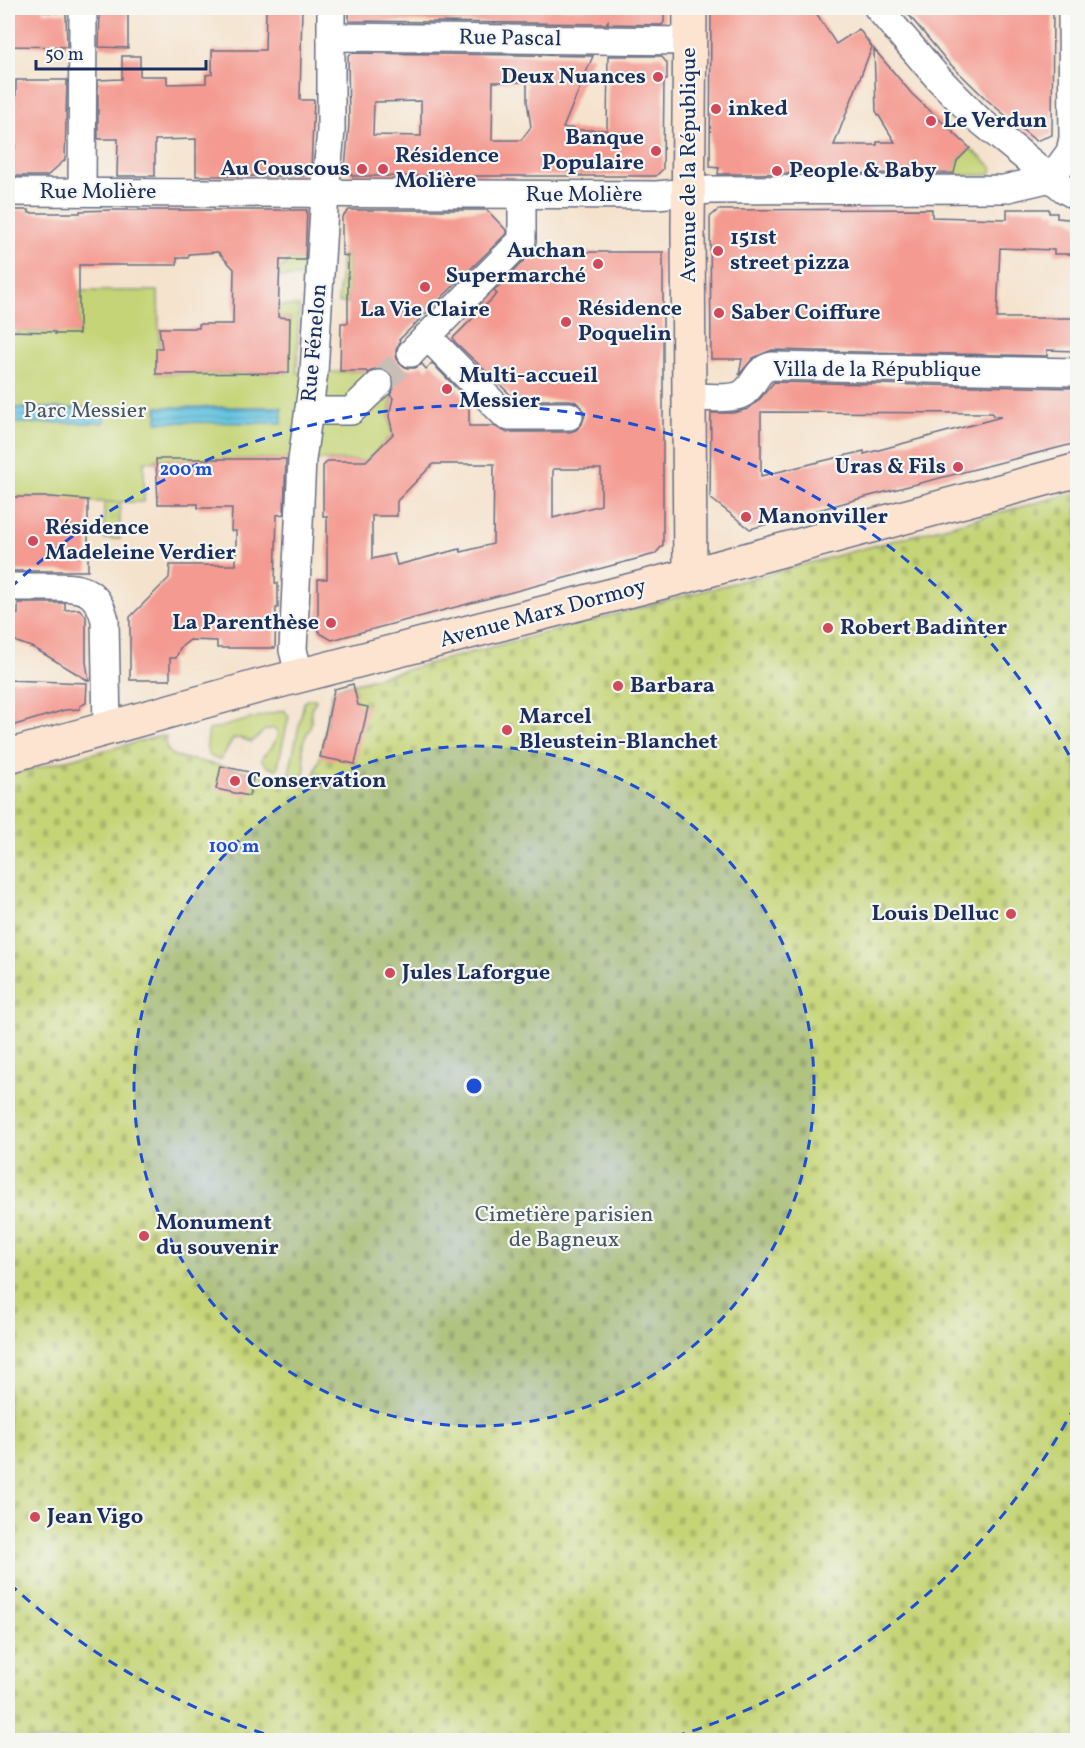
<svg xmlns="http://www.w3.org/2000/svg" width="1085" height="1748" font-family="Vollkorn,serif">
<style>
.grass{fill:url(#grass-tufts);stroke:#70826a;stroke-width:1.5}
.cemetery{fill:url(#cemetery-stones);stroke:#70826a;stroke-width:1.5}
.green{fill:#c5d476;stroke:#70826a;stroke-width:1.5}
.water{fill:url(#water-rules);stroke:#3e789e;stroke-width:1.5}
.building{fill:#f49a90;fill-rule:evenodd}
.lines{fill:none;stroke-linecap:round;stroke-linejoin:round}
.street-tunnel{stroke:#c9beb6;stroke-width:27;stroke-dasharray:27 14;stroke-linecap:butt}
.street-casing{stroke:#676e84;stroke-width:30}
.secondary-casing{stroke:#676e84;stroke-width:36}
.street{stroke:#fff;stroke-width:27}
.secondary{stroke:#fde4d1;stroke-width:33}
.ring{fill:none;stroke:#1d4ed8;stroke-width:3;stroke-dasharray:10 8}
.poi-dot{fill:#d1495b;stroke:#f6f6f2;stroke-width:2}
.labels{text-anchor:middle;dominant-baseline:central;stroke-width:4.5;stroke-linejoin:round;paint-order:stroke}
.street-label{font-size:22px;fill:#1b2f5e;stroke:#f6f6f2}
.poi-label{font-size:22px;font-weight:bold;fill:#1b2f5e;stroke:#f6f6f2;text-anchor:start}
.park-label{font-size:22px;fill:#465864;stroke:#f6f6f2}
.centre{fill:#1d4ed8;stroke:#f6f6f2;stroke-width:3}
.ring-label{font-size:18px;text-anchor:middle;font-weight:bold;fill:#1d4ed8;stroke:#f6f6f2;stroke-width:4.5;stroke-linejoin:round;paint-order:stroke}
</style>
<defs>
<pattern id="grass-tufts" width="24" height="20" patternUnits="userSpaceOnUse" patternTransform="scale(1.5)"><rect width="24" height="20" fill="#c5d476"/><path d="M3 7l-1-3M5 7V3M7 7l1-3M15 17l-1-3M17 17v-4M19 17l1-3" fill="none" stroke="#a9b668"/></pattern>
<pattern id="cemetery-stones" width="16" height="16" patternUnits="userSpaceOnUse" patternTransform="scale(1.5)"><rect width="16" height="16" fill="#c5d476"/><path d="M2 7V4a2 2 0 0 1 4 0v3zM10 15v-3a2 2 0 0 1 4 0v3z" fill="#a9b668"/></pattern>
<pattern id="water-rules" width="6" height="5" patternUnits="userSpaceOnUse" patternTransform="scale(1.5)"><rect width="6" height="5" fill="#61c2df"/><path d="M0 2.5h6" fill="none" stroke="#4f9eb8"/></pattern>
</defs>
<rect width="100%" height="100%" fill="#f6f6f2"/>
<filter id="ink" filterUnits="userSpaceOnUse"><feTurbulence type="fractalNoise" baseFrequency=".0167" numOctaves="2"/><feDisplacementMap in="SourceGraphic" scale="12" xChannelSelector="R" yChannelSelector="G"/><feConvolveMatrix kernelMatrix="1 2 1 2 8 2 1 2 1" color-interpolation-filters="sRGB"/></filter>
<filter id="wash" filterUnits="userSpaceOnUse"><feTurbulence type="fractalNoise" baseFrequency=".008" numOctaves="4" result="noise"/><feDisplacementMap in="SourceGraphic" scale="24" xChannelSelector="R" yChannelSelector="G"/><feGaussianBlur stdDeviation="1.35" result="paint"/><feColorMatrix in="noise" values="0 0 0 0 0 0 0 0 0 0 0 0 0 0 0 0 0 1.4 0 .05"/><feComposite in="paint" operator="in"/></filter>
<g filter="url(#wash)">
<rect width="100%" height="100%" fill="#f5e2cc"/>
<rect class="grass" x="104" y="502" width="16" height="37"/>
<path class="cemetery" d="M 1077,492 L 1077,1740 L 8,1740 L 8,775 L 161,736 L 166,736 C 165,746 166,751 174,756 L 288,780 L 312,781 L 320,757 L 332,693 L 337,688 Z"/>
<g class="green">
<polygon points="970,148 992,167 990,175 953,175 957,161"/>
<polygon points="342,255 348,256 348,303 338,303"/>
<polygon points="289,260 304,260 304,277 279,277 279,270"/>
<polygon points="79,291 158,291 160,364 157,374 288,373 290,318 278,317 278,306 299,306 297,373 366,371 392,398 389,416 392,435 366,461 288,459 156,459 156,462 144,461 144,502 88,502 88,500 59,500 59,497 8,497 8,334 17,334 17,331 79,334"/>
<path d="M 309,699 L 315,699 L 316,701 C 306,713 314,716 310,727 C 308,733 304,737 303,744 C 301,752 312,775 297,778 C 292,778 292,776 289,773 L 304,702 Z"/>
<path d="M 284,710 L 289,716 L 277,769 L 268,767 L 262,760 L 263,756 L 272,747 L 278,735 L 276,729 C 263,727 260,736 251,742 L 240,738 L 233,739 L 221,759 C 202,759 207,743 209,730 Z"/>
</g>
<g class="water">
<polygon points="157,407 282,407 282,423 157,422"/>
<rect x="8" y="408" width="96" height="15"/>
</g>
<g id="blocks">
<g class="building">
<polygon points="8,8 44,8 44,12 66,13 67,47 8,46"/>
<polygon points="100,8 128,8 128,48 99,47"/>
<polygon points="266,8 302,8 300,100 314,100 311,169 303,176 196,176 196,139 155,140 155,176 117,176 118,139 98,139 98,80 122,79 122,56 140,56 140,76 167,76 167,84 206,83 206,75 212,74 212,50 265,50"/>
<polygon points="349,8 664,8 664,22 662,25 608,24 608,21 606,24 349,21"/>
<polygon points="711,8 813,8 836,44 859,29 872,47 834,145 877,145 877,142 895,142 876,111 874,49 912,94 970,148 957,161 954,173 718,174 719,168 710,167"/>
<polygon points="903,8 1053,8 1052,135 1036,141 987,100 947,61"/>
<path d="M 352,53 L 593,56 L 563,128 L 574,128 L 574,130 L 607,130 L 608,56 L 661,56 L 667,63 L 667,80 L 664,80 L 663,169 L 656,176 L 353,176 L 345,168 L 349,124 L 348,56 ZM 493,82 L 527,82 L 527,101 L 531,127 L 521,140 L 492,140 ZM 421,101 L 421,136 L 373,135 L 374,102 Z"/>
<polygon points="16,80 67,80 65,160 47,176 8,176 8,149 15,149"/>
<polygon points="932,209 932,217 1007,219 1007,209 1049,209 1049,213 1057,213 1057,218 1068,219 1077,225 1077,254 1054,254 1054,250 1000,248 997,318 1077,318 1077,346 1075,346 1075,351 1047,350 1047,356 772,350 753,358 739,375 742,359 711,359 710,217 718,210"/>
<polygon points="8,210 29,210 29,213 80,213 80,211 112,210 307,210 305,260 280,260 278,317 290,318 289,373 156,374 156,348 162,348 159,328 199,328 199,324 233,324 234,269 218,252 189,254 188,258 177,258 177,265 79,265 79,334 55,334 55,332 8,331"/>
<path d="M 349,210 L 487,210 L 506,230 L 506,234 L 399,340 L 400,342 L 396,350 L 396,357 L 400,364 L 407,368 L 415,368 L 422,364 L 426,369 L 432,363 L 469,401 L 469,426 L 494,426 L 506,432 L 570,432 L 576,430 L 582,424 L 585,415 L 582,408 L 576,402 L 570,400 L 516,400 L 455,342 L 453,338 L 497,294 L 494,291 L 532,252 L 663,252 L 663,545 L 655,554 L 332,640 L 321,634 L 318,630 L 318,579 L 327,579 L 327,516 L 323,516 L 323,466 L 328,461 L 366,461 L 393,434 L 389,416 L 393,398 L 390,395 L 394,388 L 394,381 L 391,374 L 383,369 L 375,369 L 368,373 L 366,371 L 340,371 L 341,323 L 348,323 L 348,256 L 342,255 L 342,217 ZM 433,464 L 494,464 L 493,544 L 461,552 L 460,549 L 397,565 L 394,554 L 372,559 L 372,516 L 397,516 L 397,501 ZM 553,469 L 601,469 L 601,505 L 553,518 Z"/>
<path d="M 774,382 L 1077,388 L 1077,443 L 858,499 L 750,529 L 710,498 L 711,413 L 733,413 L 748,409 L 758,401 ZM 761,412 L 992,413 L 993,416 L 1001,417 L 864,454 L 864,451 L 761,476 Z"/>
<polygon points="156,459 286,459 284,514 277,515 275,583 278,583 278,608 276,608 275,648 217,648 217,641 190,640 180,648 176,658 170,658 170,680 130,680 130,617 169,578 170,565 236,565 236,531 231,531 232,508 198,508 198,504 158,504"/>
<polygon points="8,497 51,497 88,500 88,571 8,571"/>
<polygon points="18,603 65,603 65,610 79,609 86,616 86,662 89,681 34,648 17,642 8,633 9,614 18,614"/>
<polygon points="8,680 87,683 86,703 80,706 80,709 65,710 8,727"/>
<polygon points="353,684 358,705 368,707 355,764 320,757 334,689"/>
<polygon points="221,766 254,773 249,796 216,789"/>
</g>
</g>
</g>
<g filter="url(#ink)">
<use href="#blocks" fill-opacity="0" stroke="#676e84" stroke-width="1.5"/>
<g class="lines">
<polyline class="street-tunnel" points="379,384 411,353"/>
<defs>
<g id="street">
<polyline points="878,8 938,78 977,118 1064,189 1078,197"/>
<polyline points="331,37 690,41"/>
<polyline points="1051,178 1070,152 1073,138 1072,8"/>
<polyline points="8,192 657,195 710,190 1004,189 1051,178"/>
<polyline points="82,192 83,8"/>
<polyline points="427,336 506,416 569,416"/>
<polyline points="411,353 522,240 522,202"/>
<path d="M 690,397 C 702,397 732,400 742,394 C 755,387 755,369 772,366 L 1078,372"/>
<polyline points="309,411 351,411 379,384"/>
<path d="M 8,587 C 22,587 36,587 51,587 C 80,587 97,588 105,620 L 107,729"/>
<polyline points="300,677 293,650 302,460 314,372 325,193 331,131 331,8"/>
</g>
<g id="secondary">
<polyline points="690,8 688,228 690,575"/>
<polyline points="8,756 256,687 690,575 1078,470"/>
</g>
</defs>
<use href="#street" class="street-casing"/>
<use href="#secondary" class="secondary-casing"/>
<use href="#street" class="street"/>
<use href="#secondary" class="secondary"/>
</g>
</g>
<circle cx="474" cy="1086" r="340" fill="#1d4ed8" fill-opacity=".12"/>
<g class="ring">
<circle cx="474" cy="1086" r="340"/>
<path d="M1075 1406A681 681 0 0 1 667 1739M281 1739A681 681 0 0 1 10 1584M10 588A681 681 0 0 1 1075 766"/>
</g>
<g class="poi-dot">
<circle cx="658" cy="77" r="6"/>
<circle cx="716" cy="109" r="6"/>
<circle cx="931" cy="121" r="6"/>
<circle cx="656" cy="151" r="6"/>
<circle cx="362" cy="169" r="6"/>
<circle cx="383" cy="169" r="6"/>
<circle cx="777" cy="171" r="6"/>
<circle cx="718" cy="251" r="6"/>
<circle cx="598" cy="264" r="6"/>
<circle cx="425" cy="287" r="6"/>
<circle cx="719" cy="313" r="6"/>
<circle cx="566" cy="322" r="6"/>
<circle cx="447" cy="389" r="6"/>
<circle cx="958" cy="467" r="6"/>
<circle cx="746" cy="517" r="6"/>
<circle cx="33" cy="541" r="6"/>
<circle cx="331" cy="623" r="6"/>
<circle cx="828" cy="628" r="6"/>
<circle cx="618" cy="686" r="6"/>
<circle cx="507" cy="730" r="6"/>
<circle cx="235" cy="781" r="6"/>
<circle cx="1011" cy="914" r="6"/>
<circle cx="390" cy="973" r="6"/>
<circle cx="144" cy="1236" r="6"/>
<circle cx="35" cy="1517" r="6"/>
</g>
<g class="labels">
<g class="street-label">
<text transform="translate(510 39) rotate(1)">Rue Pascal</text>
<text transform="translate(689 165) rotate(-90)">Avenue de la République</text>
<text x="98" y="192">Rue Molière</text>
<text x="584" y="195">Rue Molière</text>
<text transform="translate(315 343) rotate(-85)">Rue Fénelon</text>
<text x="877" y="370">Villa de la République</text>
<text transform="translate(543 614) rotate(-15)">Avenue Marx Dormoy</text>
</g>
<g class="poi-label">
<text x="646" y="77" text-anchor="end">Deux Nuances</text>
<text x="728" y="109">inked</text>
<text x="943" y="121">Le Verdun</text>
<text x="644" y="138" text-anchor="end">Banque<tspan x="644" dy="25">Populaire</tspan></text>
<text x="395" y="156">Résidence<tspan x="395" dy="25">Molière</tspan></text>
<text x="350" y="169" text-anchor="end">Au Couscous</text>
<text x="789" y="171">People &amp; Baby</text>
<text x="730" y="238">151st<tspan x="730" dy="25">street pizza</tspan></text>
<text x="586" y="251" text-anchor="end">Auchan<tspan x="586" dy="25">Supermarché</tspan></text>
<text x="578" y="309">Résidence<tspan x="578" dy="25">Poquelin</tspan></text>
<text x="425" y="310" text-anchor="middle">La Vie Claire</text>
<text x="731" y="313">Saber Coiffure</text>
<text x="459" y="376">Multi-accueil<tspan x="459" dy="25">Messier</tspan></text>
<text x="946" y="467" text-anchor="end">Uras &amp; Fils</text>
<text x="758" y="517">Manonviller</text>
<text x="45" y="528">Résidence<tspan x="45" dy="25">Madeleine Verdier</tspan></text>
<text x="319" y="623" text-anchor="end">La Parenthèse</text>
<text x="840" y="628">Robert Badinter</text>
<text x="630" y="686">Barbara</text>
<text x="519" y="717">Marcel<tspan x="519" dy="25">Bleustein-Blanchet</tspan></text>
<text x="247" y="781">Conservation</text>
<text x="999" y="914" text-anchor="end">Louis Delluc</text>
<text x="402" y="973">Jules Laforgue</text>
<text x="156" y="1223">Monument<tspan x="156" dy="25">du souvenir</tspan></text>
<text x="47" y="1517">Jean Vigo</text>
</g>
<g class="park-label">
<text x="85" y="411">Parc Messier</text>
<text x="564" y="1215">Cimetière parisien<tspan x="564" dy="25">de Bagneux</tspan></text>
</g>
</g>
<circle cx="474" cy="1086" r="9" class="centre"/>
<g class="ring-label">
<text x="186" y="475">200 m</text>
<text x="234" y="852">100 m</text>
</g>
<rect width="1085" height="1748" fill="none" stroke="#f6f6f2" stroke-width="30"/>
<path d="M36 60v9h170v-9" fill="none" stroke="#1b2f5e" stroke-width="3"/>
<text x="45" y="60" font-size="18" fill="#1b2f5e" stroke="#f6f6f2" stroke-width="4.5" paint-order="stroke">50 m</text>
</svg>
